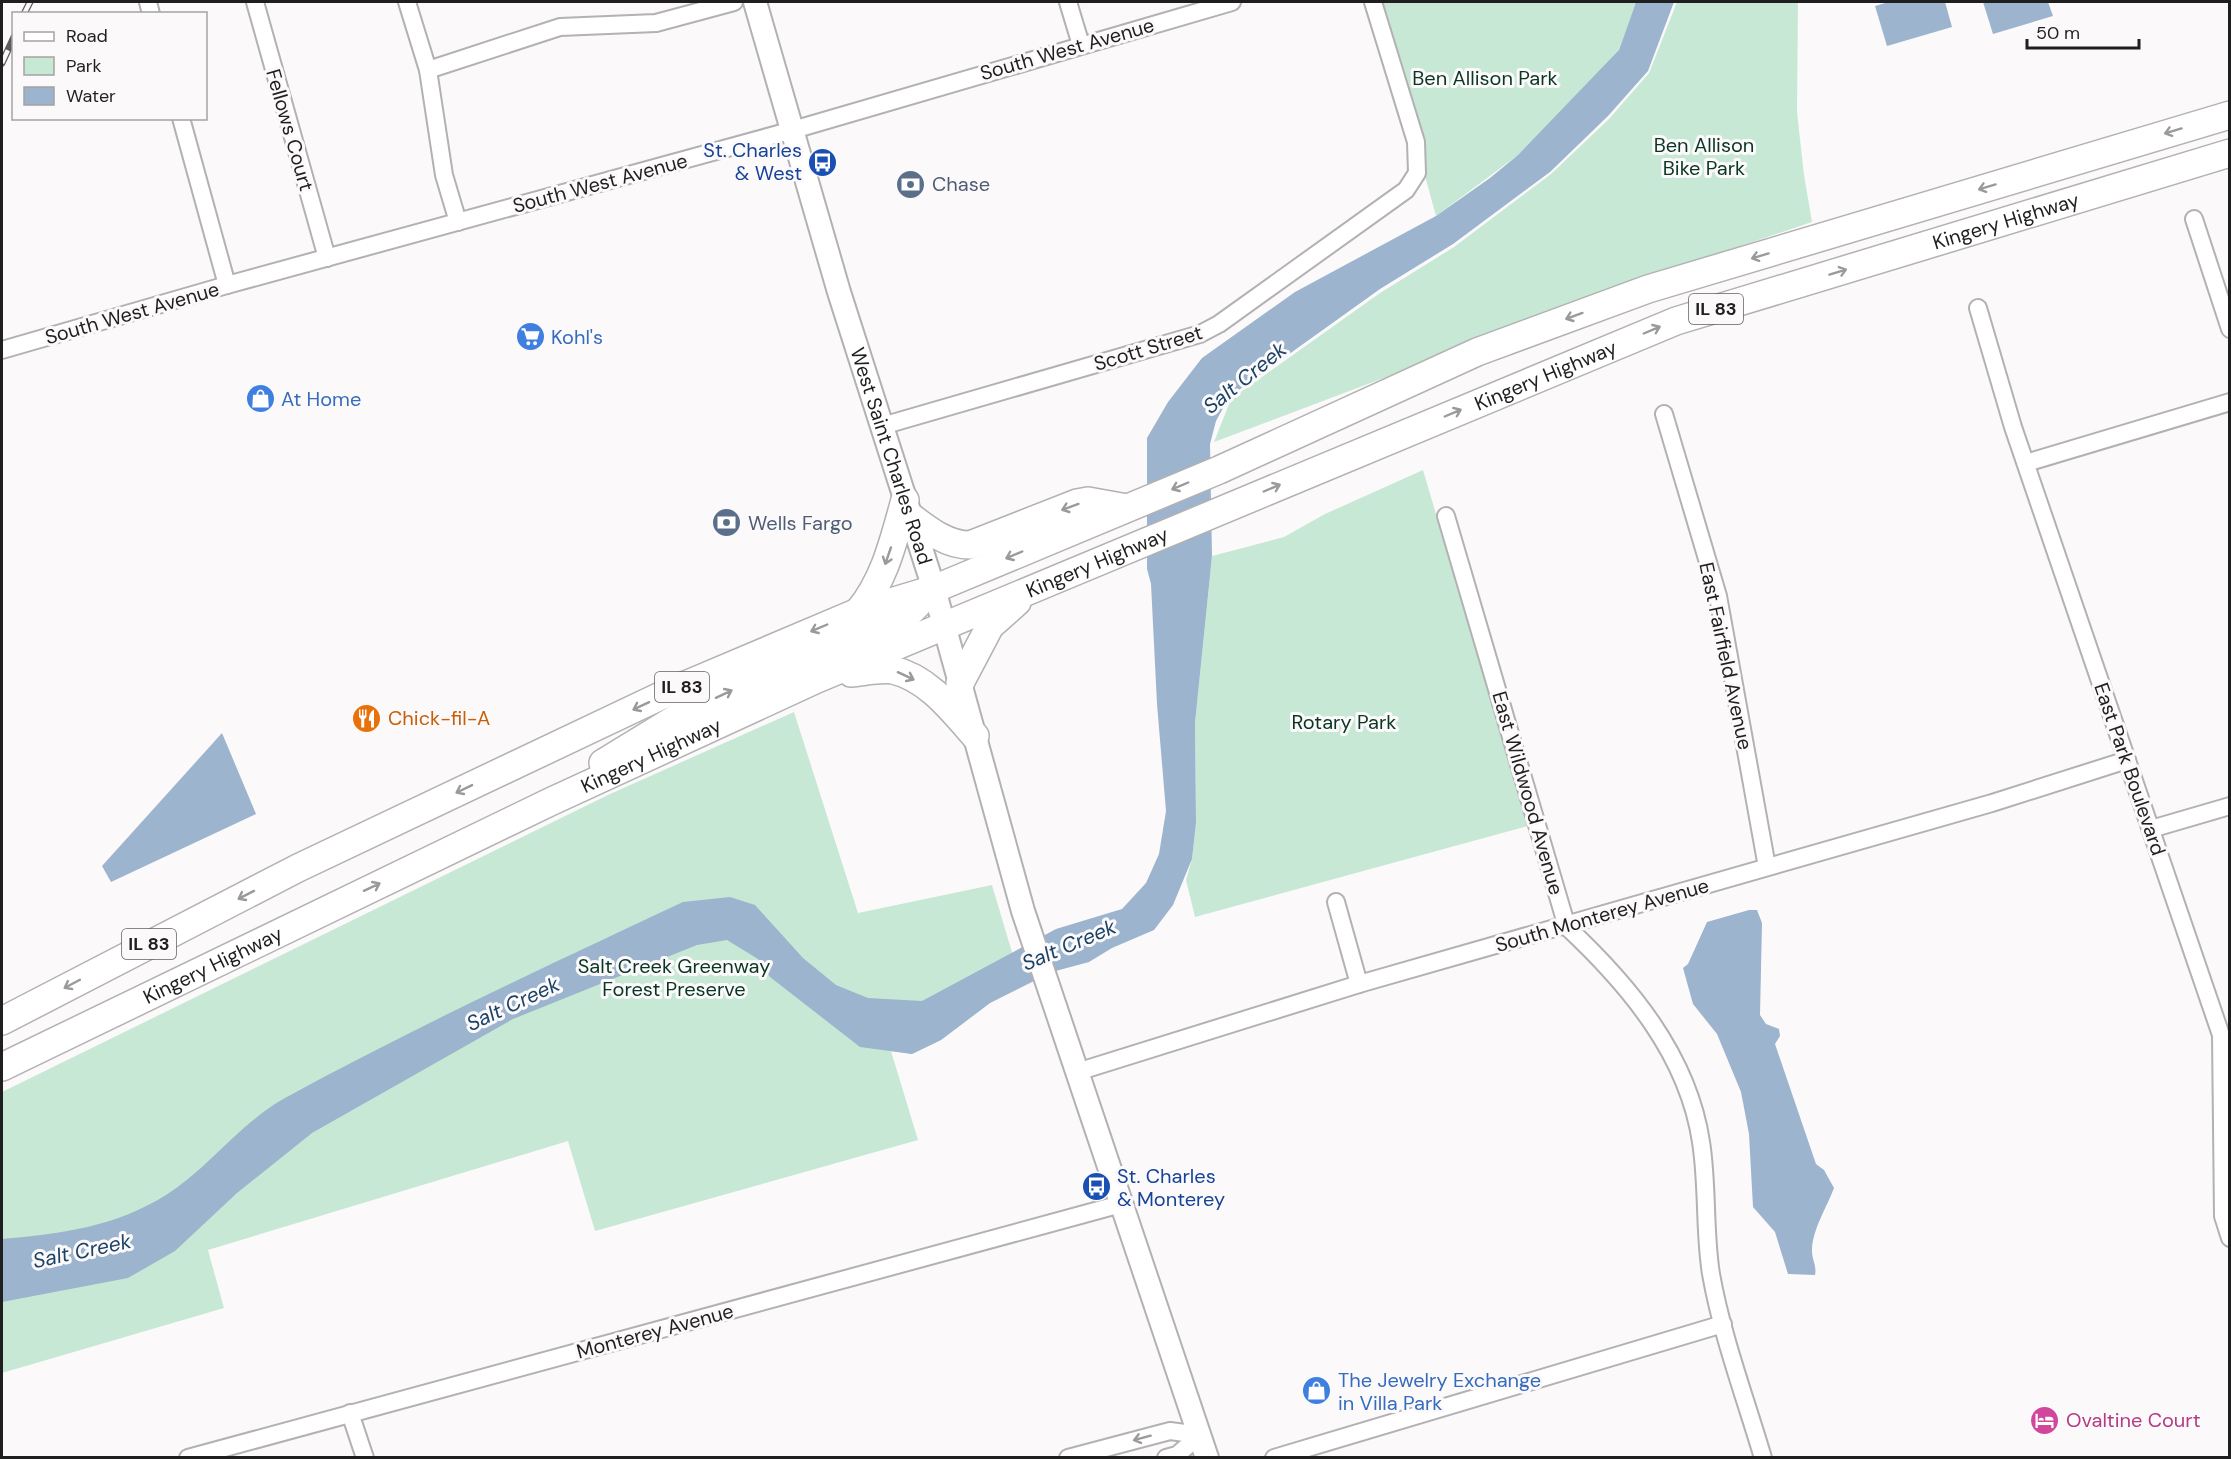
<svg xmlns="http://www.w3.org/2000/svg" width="2231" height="1459" font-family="'DM Sans',sans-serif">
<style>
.green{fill:#c8e8d6}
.water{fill:#9cb4cd}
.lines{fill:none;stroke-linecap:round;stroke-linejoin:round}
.minor-casing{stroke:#b3b1b3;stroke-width:20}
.secondary-casing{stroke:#b3b1b3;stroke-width:26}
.trunk-casing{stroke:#b3b1b3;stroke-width:30}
.minor{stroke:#fff;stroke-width:16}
.secondary{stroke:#fff;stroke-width:22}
.trunk{stroke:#fff;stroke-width:27}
.rail-casing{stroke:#5c5a5c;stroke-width:7}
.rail{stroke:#fcf9fb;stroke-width:4.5;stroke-dasharray:14;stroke-linecap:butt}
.oneway{stroke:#9b9a9b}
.labels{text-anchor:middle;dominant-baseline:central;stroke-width:6;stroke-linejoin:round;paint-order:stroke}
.shield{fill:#fcf9fb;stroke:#626062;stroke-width:1.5}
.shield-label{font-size:18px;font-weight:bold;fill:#201f20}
.street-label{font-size:20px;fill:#201f20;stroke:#fcf9fb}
.park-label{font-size:20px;fill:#093623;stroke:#fcf9fb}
.transit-label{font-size:20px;fill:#164399;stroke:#fcf9fb;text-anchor:end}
.service-label{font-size:20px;fill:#4e5e75;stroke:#fcf9fb;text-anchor:start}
.shop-label{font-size:20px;fill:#366cbe;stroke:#fcf9fb;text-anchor:start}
.food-label{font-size:20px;fill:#c56008;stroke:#fcf9fb;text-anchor:start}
.hotel-label{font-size:20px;fill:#b23c85;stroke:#fcf9fb;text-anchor:start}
.water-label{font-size:21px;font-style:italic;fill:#1c4365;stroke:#fcf9fb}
</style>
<rect width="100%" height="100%" fill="#fcf9fb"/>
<g class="green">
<polygon points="1381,2 1636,2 1619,50 1595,77 1518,155 1436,216 1425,176 1425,147 1420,125"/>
<polygon points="1677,2 1798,2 1797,112 1804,175 1812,222 1678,267 1214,442 1231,399 1380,293 1454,247 1551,174 1609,119 1649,73"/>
<polygon points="1423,470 1528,826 1195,917 1186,880 1192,859 1196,823 1195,723 1212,556 1284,537 1325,514"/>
<polygon points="794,712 858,913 992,885 1022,986 990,1003 941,1040 912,1054 891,1051 918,1140 595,1231 568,1141 208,1250 224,1308 2,1373 2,1092 610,794"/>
</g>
<g class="water">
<path d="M 1636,2 L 1674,2 L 1648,71 L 1608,116 L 1550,172 L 1453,244 L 1380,289 L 1229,397 L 1216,421 L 1210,444 L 1212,556 L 1195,723 L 1196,823 L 1192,859 L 1173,905 L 1154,930 L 1112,948 L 1089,962 L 1052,972 L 990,1003 L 941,1040 L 912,1054 L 860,1047 L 770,977 L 758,959 L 727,940 L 697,945 L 513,1019 L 312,1133 L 237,1193 L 175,1251 L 128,1278 L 2,1302 L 2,1239 C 60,1234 115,1227 166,1195 C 209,1168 240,1123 285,1098 C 415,1027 549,965 683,902 L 730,897 L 755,905 L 803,958 L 836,985 L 868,998 L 922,1001 L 1056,929 L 1122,909 L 1146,883 L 1159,854 L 1166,811 L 1157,704 L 1151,584 L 1147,569 L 1147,438 L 1168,402 L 1202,358 L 1295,292 L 1436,216 L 1490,178 L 1518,155 L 1619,50 Z"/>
<polygon points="1889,2 1945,2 1952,27 1887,46 1875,6"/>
<polygon points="1983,2 2048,2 2053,16 1993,34"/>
<polygon points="222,733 256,814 111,882 102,866"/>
<path d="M 1749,910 L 1757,910 L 1762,923 L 1760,1015 L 1766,1024 L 1779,1029 L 1780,1036 L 1775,1044 L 1816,1164 L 1824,1170 L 1834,1188 C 1827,1207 1812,1230 1812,1251 C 1812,1260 1817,1266 1815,1275 L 1788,1274 L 1775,1232 L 1753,1207 L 1749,1134 L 1741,1092 L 1717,1034 L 1693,1004 L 1683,968 L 1688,964 L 1707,922 Z"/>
</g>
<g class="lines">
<defs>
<g id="minor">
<polyline points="148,2 151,14"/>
<polyline points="255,2 327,258"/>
<polyline points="407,2 428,70 444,175 458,222"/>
<polyline points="1068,2 1081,45"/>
<polyline points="428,70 560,27 656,23 734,2"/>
<polyline points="181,118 227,285"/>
<polyline points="2194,219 2230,329"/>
<polyline points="1978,308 2013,427 2221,1035 2223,1216 2230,1238"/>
<polyline points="2,350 227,285 793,130 1232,2"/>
<polyline points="1664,414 1718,596 1767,867"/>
<polyline points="882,426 1200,334 1219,324 1406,190 1417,173 1416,142 1373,2"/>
<polyline points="2026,463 2230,402"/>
<path d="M 1446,516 L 1567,927 C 1629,985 1688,1055 1701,1142 C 1708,1186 1704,1230 1711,1274 C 1722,1336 1745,1397 1763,1458"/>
<polyline points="2151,829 2230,806"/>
<polyline points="1336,902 1359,984"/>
<polyline points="1077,1072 1359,984 1992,803 2127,760"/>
<polyline points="350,1413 365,1458"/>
<polyline points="188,1458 1121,1204"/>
<polyline points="1068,1458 1170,1431 1200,1435"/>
<polyline points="1166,1458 1177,1455 1200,1435"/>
<polyline points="1274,1458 1723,1324"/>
</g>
<g id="secondary">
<path id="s1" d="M 755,2 L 839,292 L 934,589 L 1023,911 L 1207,1458"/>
</g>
<g id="trunk">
<path d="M 911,517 C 928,530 947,545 970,545 L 1077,503 L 1088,501 L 1127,508"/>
<path d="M 858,612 C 885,580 894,539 905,500"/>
<path d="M 851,673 C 863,672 880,668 893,670 C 928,678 953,711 975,736"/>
<polyline points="960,683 990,626 1017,602"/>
<polyline points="603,763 693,708 908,614 918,604"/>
<polyline points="2,1021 298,868 669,692 858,612 934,589 1219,470 1477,352 1648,289 2230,115"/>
<path id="s2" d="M 2,1067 L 550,802 L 817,679 L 1676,321 L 2230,153"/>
</g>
</defs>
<use href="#minor" class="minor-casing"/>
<use href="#secondary" class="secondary-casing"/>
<use href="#trunk" class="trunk-casing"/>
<use href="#minor" class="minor"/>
<use href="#secondary" class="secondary"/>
<use href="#trunk" class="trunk"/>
<defs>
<g id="rail">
<polyline points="24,14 30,2"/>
<polyline points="2,63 14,37"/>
</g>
</defs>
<use href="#rail" class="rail-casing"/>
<use href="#rail" class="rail"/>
</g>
<defs><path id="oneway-shaft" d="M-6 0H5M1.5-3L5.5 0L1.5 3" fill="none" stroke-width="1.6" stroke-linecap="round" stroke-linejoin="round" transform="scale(1.5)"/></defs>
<g class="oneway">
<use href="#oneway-shaft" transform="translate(2173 131) rotate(163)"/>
<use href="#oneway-shaft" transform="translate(1987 187) rotate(163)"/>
<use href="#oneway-shaft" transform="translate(1760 256) rotate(163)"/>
<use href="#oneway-shaft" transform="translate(1838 272) rotate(-17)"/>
<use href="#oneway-shaft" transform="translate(1574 316) rotate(160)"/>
<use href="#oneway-shaft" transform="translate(1652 330) rotate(-23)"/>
<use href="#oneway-shaft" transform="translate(1453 413) rotate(-23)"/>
<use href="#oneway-shaft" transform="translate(1180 486) rotate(157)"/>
<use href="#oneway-shaft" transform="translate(1272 488) rotate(-23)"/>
<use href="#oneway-shaft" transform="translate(1070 507) rotate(160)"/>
<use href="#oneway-shaft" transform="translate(1014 555) rotate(157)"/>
<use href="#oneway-shaft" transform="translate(888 556) rotate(109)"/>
<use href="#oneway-shaft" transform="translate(819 628) rotate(157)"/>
<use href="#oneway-shaft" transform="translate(906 676) rotate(25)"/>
<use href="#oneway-shaft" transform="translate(724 694) rotate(-25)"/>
<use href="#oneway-shaft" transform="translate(641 706) rotate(155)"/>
<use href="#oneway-shaft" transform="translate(464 789) rotate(154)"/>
<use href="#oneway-shaft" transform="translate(372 887) rotate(-25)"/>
<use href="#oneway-shaft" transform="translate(246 895) rotate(153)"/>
<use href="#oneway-shaft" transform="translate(72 984) rotate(152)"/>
<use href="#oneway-shaft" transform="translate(1142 1438) rotate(165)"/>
</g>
<defs>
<symbol id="bus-disc" viewBox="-11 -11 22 22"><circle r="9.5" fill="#1a4fb4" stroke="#fcf9fb"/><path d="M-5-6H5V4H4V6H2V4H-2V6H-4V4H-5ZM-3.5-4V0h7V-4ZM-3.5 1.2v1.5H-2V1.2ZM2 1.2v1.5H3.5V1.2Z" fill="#fff"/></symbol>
<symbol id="bank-disc" viewBox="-11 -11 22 22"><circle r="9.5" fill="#5c6f8a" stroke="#fcf9fb"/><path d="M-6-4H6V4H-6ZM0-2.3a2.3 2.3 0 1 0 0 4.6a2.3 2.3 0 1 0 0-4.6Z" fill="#fff"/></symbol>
<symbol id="supermarket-disc" viewBox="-11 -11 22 22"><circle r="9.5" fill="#3f7fe0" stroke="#fcf9fb"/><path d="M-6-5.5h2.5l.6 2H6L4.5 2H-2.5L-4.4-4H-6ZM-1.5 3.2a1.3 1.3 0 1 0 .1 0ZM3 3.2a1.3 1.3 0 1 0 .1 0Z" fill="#fff"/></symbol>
<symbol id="shop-disc" viewBox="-11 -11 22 22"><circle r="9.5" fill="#3f7fe0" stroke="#fcf9fb"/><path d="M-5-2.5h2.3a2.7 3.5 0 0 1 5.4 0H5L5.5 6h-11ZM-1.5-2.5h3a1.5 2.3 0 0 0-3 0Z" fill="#fff"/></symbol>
<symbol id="restaurant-disc" viewBox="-11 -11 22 22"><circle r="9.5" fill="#e8710a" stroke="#fcf9fb"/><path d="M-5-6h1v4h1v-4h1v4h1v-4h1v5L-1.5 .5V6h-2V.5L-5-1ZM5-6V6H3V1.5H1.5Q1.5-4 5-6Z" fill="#fff"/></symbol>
<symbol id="hotel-disc" viewBox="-11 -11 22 22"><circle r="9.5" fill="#d1479c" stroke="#fcf9fb"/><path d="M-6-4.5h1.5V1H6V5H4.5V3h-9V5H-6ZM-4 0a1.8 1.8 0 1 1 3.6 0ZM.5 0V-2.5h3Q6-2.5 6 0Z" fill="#fff"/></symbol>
</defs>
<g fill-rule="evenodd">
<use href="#bus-disc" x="806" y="146" width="33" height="33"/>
<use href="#bank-disc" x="894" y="168" width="33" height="33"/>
<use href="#supermarket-disc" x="514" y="320" width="33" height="33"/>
<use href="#shop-disc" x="244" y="382" width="33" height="33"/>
<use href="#bank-disc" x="710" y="506" width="33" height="33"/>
<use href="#restaurant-disc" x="350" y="702" width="33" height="33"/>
<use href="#bus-disc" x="1080" y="1170" width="33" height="33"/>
<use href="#shop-disc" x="1300" y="1374" width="33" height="33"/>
<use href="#hotel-disc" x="2028" y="1404" width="33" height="33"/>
</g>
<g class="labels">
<g class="shield">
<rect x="1689" y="294" width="54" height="30" rx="4.5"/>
<rect x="655" y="672" width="54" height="30" rx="4.5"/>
<rect x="122" y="929" width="54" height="30" rx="4.5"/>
</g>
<g class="shield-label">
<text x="1716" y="309">IL 83</text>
<text x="682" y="687">IL 83</text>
<text x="149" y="944">IL 83</text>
</g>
<g class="street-label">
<text transform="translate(1067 49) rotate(-16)">South West Avenue</text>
<text transform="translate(290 130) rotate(74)">Fellows Court</text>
<text transform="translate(600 183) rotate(-15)">South West Avenue</text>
<text stroke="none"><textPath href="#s2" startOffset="2178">Kingery Highway</textPath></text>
<text transform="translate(132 313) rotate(-16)">South West Avenue</text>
<text transform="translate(1148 348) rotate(-17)">Scott Street</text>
<text stroke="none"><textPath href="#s2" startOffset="1692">Kingery Highway</textPath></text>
<text stroke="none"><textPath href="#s1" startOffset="474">West Saint Charles Road</textPath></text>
<text stroke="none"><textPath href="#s2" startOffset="1206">Kingery Highway</textPath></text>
<text transform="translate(1726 656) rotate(78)">East Fairfield Avenue</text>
<text stroke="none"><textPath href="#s2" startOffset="720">Kingery Highway</textPath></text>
<text transform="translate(2130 769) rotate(71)">East Park Boulevard</text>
<text transform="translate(1528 793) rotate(74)">East Wildwood Avenue</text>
<text transform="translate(1602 915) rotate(-16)">South Monterey Avenue</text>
<text stroke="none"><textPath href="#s2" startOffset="234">Kingery Highway</textPath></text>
<text transform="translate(655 1331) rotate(-15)">Monterey Avenue</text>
</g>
<g class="park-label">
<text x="1485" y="78">Ben Allison Park</text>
<text x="1704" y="145">Ben Allison<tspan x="1704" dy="23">Bike Park</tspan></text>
<text x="1344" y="722">Rotary Park</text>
<text x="674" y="966">Salt Creek Greenway<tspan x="674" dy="23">Forest Preserve</tspan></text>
</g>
<g class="transit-label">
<text x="802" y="150">St. Charles<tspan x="802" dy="23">&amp; West</tspan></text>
<text x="1117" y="1176" text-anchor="start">St. Charles<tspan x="1117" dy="23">&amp; Monterey</tspan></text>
</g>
<g class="service-label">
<text x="932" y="184">Chase</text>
<text x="748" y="523">Wells Fargo</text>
</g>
<g class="shop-label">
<text x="551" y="337">Kohl's</text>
<text x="281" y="399">At Home</text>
<text x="1338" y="1380">The Jewelry Exchange<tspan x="1338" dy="23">in Villa Park</tspan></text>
</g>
<g class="food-label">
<text x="388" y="718">Chick-fil-A</text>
</g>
<g class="hotel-label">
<text x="2066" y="1420">Ovaltine Court</text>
</g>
<g class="water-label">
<text transform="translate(1245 378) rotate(-39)">Salt Creek</text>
<text transform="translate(1069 945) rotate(-23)">Salt Creek</text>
<text transform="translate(513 1004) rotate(-25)">Salt Creek</text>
<text transform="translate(82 1251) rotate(-12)">Salt Creek</text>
</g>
</g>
<rect width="2231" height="1459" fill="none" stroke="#201f20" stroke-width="6"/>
<rect x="12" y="12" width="195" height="108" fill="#fcf9fb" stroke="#a4a2a3" stroke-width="1.5"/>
<rect x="24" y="32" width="30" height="9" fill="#ffffff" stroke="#a4a2a3" stroke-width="1.5"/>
<text x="66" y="42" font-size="18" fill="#201f20">Road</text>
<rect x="24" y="57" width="30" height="18" fill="#c8e8d6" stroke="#a4a2a3" stroke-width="1.5"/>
<text x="66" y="72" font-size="18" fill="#201f20">Park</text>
<rect x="24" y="87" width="30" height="18" fill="#9cb4cd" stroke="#a4a2a3" stroke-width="1.5"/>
<text x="66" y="102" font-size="18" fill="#201f20">Water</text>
<path d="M2027 39v9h112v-9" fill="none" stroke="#201f20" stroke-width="3"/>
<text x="2036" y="39" font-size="18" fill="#201f20" stroke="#fcf9fb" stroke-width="4.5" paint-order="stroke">50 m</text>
</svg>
